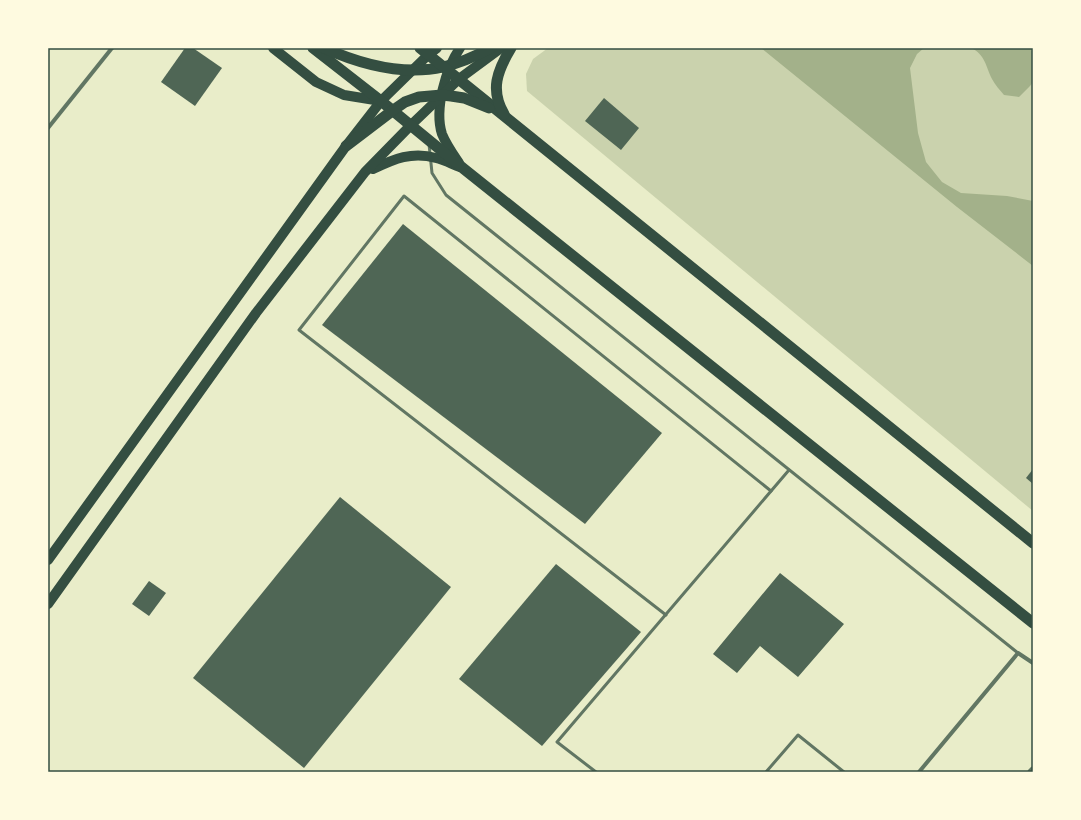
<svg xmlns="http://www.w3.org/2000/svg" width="1081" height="820" font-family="Jost,sans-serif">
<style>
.green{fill:#cad2ad}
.water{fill:#a3b18a}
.building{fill:#4f6655}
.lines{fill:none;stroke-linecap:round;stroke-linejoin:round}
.service{stroke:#617663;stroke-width:3}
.minor{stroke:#617663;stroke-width:4}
.tertiary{stroke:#617663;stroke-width:7}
.primary{stroke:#344e41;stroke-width:10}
.trunk{stroke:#344e41;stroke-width:11}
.neatline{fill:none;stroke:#344e41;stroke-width:1.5}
</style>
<rect width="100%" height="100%" fill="#e9edc9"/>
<polygon class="green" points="548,48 1033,48 1033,511 527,91 526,74 533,59"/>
<g class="water">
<polygon points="761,48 924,48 917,54 910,68 918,133 926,162 942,182 961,193 1007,196 1033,201 1033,266 957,207"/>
<path d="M 971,48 L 1030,48 L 1033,53 L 1033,82 L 1030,86 L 1019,97 L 1004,95 C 1000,90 995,85 992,79 C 986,67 985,54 971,48 Z"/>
</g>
<g class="building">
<polygon points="185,48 193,48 222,68 195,106 161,82"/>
<polygon points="604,98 639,128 621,150 585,121"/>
<polygon points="403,224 662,433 585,524 322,325"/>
<polygon points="1033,469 1033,484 1026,478"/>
<polygon points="340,497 451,587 304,768 193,678"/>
<polygon points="556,564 641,632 542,746 459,679"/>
<polygon points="780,573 844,624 798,677 760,646 737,673 713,654"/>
<polygon points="149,581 166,593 149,616 132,604"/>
</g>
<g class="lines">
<g class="service">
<polyline points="429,144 432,173 446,195 1018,653"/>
<polyline points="666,615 299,330 404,196 771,491"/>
<polyline points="596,772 557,742 789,470"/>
<polyline points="766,772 798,735 844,772"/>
</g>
<g class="minor">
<polyline points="48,128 112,48"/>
<polyline points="919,772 1018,653 1033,663"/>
</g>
<polyline class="tertiary" points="1031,772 1033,770"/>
<g class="primary">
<polyline points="273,48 316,82 344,95 381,101"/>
<path d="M 459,163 C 453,154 446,144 442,134 C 434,109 446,68 460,48"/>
<path d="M 373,169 C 394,159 412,151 436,158 C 444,160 452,164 460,167"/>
<polyline points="48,560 346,146 381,101 428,55 437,48"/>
<polyline points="48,604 256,313 365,172 411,125 459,79 501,48"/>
</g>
<g class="trunk">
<polyline points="313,48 381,101 464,169 1033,623"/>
<path d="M 324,48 C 360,64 403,76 443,67 C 460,63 476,56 491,48"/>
<polyline points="420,48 1033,543"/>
<path d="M 504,114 C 490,90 497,71 511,48"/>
<polyline points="346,146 392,111 405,102 419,97 442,95 451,96 464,98 489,108"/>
</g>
</g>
<rect width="1081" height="820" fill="none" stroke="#fefae0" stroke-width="98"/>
<rect x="49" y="49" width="983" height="722" class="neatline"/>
</svg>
